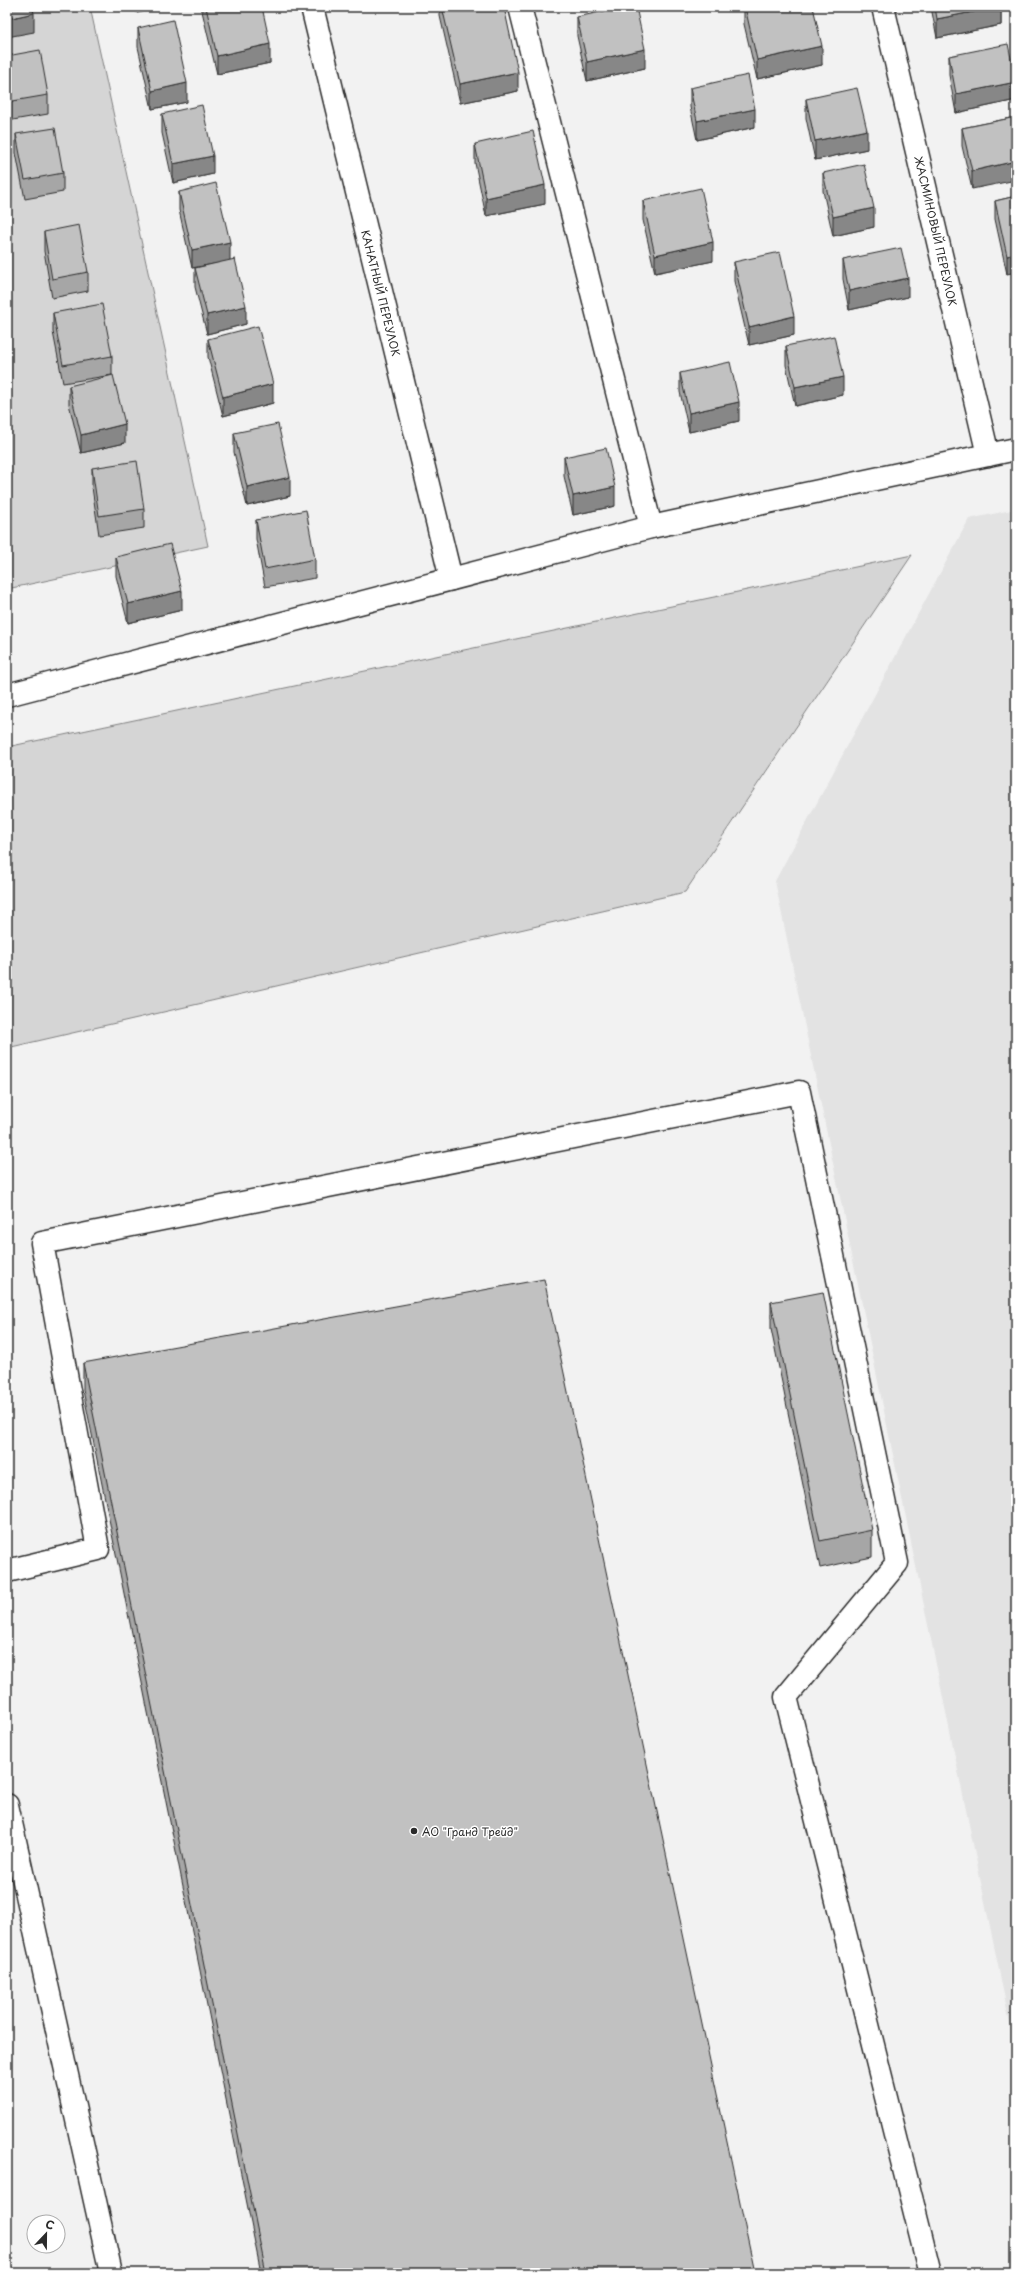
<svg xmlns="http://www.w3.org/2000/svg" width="1023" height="2280" font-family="'Playpen Sans',sans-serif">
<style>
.built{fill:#e3e3e3}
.green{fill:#d5d5d5;stroke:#808080}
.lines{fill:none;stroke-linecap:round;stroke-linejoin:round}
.minor-casing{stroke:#2b2b2b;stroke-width:25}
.minor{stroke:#fff;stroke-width:22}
.wall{fill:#a6a6a6;stroke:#2b2b2b}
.shaded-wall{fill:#878787;stroke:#2b2b2b}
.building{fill:#c1c1c1;stroke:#2b2b2b}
.poi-dot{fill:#2b2b2b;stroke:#fff;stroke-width:1.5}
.labels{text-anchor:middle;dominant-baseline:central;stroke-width:3;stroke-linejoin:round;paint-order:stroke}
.street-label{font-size:11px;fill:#2b2b2b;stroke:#fff}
.poi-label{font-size:11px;fill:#2b2b2b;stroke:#fff;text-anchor:start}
</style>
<rect width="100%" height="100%" fill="#f2f2f2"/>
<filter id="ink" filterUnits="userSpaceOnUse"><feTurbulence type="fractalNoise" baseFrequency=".025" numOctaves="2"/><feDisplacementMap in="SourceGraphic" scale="8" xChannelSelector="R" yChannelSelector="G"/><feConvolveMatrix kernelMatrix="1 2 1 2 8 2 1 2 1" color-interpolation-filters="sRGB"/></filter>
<g filter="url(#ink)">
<polygon class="built" points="1016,509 1016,2053 775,881 969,519"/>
<g class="green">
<polygon points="7,7 90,7 208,546 7,589"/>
<polygon points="912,555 685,892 7,1048 7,747"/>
</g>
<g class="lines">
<defs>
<g id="minor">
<polyline points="312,7 451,579"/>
<polyline points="520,7 651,527"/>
<polyline points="883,7 988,455"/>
<polyline points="7,695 651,527 1016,449"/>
<polyline points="7,1571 98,1549 42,1243 799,1092 897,1563 786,1697 930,2273"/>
<polyline points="7,1805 111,2273"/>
</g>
</defs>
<use href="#minor" class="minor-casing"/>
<use href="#minor" class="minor"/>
</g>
<g class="wall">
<polygon points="201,7 262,7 270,63 217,74"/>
<polygon points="440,7 504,7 518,91 460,103 440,16"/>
<polygon points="744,7 813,7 822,65 757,79 744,24"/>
<polygon points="931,7 1001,7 1001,25 937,38"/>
<polygon points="577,17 645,68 587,81 577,36"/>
<polygon points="138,28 187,102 152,109 138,47"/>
<polygon points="7,56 48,95 48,114 7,121"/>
<polygon points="949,56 1016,100 956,113 949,75"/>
<polygon points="690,88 755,127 697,140 690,107"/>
<polygon points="806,99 867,149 815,160 806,118"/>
<polygon points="162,114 213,174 173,183 162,133"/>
<polygon points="1016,117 972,189 962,146 962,128"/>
<polygon points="16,134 63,173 63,192 25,199 16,153"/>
<polygon points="475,144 545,204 486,216 475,163"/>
<polygon points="823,173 874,227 833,236 823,191"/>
<polygon points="179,192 230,260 246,324 207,334 195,287 195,268 211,264 192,268 179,210"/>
<polygon points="1016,196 1007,274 995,219 995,201"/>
<polygon points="643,201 713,261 655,273 643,220"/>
<polygon points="44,232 88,272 88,291 52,298 44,251"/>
<polygon points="843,260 908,297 849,310 843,279"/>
<polygon points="734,262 794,335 749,345 734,281"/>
<polygon points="1016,298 1016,338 1012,318 1012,299"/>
<polygon points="53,313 112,356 112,375 63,383 53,332"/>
<polygon points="208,339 273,403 223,416 208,357"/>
<polygon points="786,346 843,395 795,406 786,365"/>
<polygon points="680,373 739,421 689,432 680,392"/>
<polygon points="69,386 125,443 81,453 69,404"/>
<polygon points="234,433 290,496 247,506 234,452"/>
<polygon points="564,457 615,506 573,515 564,476"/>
<polygon points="92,468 144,509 144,528 99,535 92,487"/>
<polygon points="256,520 315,559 315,578 265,587 256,539"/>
<polygon points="116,557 182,610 128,623 116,576"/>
<polygon points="771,1302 872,1530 872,1557 820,1568 771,1329"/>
<polygon points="83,1363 755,2273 261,2273 83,1390"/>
</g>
<g class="shaded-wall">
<polygon points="137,7 163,7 137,13"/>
<polygon points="998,7 1001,7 1001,25 937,38 937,19"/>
<polygon points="34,13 34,32 7,37 7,19"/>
<polygon points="270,44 270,63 217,74 217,56"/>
<polygon points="822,46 822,65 757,79 757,60"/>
<polygon points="645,49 645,68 587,81 587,62"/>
<polygon points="518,72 518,91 460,103 460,84"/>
<polygon points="1016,82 1016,100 956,113 956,94"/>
<polygon points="187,83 187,102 152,109 152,91"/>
<polygon points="755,109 755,127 697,140 697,121"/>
<polygon points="867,130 867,149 815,160 815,141"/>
<polygon points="213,156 213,174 173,183 173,164"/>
<polygon points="1016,161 1016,180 972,189 972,171"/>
<polygon points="545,185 545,204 486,216 486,198"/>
<polygon points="874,208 874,227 833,236 833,217"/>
<polygon points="230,242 230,261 192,268 192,250"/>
<polygon points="713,242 713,261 655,273 655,255"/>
<polygon points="1016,254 1016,272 1007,274 1007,256"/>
<polygon points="908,278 908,297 849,310 849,291"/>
<polygon points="246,306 246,324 207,334 207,315"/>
<polygon points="794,316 794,335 749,345 749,327"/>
<polygon points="843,377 843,395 795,406 795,387"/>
<polygon points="273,384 273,403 223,416 223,397"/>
<polygon points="739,402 739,421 689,432 689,413"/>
<polygon points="125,424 125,443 81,453 81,435"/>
<polygon points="290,477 290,496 247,506 247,487"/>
<polygon points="615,487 615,506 573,515 573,496"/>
<polygon points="182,591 182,610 128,623 128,604"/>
</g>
<g class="building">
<polygon points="7,7 32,7 34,13 7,19"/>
<polygon points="206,7 262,7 270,44 217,56"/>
<polygon points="442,7 504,7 518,72 460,84"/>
<polygon points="623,7 636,7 645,49 587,62 577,17"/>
<polygon points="745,7 813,7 822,46 757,60"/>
<polygon points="935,7 998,7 937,19"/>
<polygon points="173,20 187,83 152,91 138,28"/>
<polygon points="1008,44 1016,82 956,94 949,56"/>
<polygon points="40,50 48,95 7,102 7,56"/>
<polygon points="748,75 755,109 697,121 690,88"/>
<polygon points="857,88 867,130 815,141 806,99"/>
<polygon points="202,105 213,156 173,164 162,114"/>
<polygon points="1016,117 1016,161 972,171 962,128"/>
<polygon points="55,128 63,173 25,180 16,134"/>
<polygon points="533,131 545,185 486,198 475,144"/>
<polygon points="864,164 874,208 833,217 823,173"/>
<polygon points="216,183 230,242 192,250 179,192"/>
<polygon points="701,188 713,242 655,255 643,201"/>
<polygon points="1016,196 1016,254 1007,256 995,201"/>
<polygon points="79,225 88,272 52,279 44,232"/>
<polygon points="901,248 908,278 849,291 843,260"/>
<polygon points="780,252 794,316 749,327 734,262"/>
<polygon points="235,259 246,306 207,315 195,268"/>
<polygon points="1016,298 1016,320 1012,299"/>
<polygon points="102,304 112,356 63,365 53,313"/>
<polygon points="258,326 273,384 223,397 208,339"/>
<polygon points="834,336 843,377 795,387 786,346"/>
<polygon points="730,362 739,402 689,413 680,373"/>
<polygon points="113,375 125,424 81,435 69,386"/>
<polygon points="278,424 290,477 247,487 234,433"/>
<polygon points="606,448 615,487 573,496 564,457"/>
<polygon points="137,461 144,509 99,516 92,468"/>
<polygon points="306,510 315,559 265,569 256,520"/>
<polygon points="170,544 182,591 128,604 116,557"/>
<polygon points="544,1279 755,2273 266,2273 83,1363"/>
<polygon points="823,1292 872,1530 820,1541 771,1302"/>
</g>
</g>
<circle class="poi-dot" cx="414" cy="1831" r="4"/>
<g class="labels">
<g class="street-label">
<text transform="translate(936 231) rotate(77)">ЖАСМИНОВЫЙ ПЕРЕУЛОК</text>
<text transform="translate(381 293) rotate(76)">КАНАТНЫЙ ПЕРЕУЛОК</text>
</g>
<g class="poi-label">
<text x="422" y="1831">АО "Гранд Трейд"</text>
</g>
</g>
<rect width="1023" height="2280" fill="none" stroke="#fff" stroke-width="24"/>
<rect x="12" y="12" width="999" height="2256" fill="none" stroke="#2b2b2b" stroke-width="1.5" filter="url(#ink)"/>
<g transform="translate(46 2234) rotate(22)"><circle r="19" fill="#ffffff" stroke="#aaaaaa"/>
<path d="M0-3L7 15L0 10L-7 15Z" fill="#2b2b2b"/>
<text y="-6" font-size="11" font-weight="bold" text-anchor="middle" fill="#2b2b2b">С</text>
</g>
</svg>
